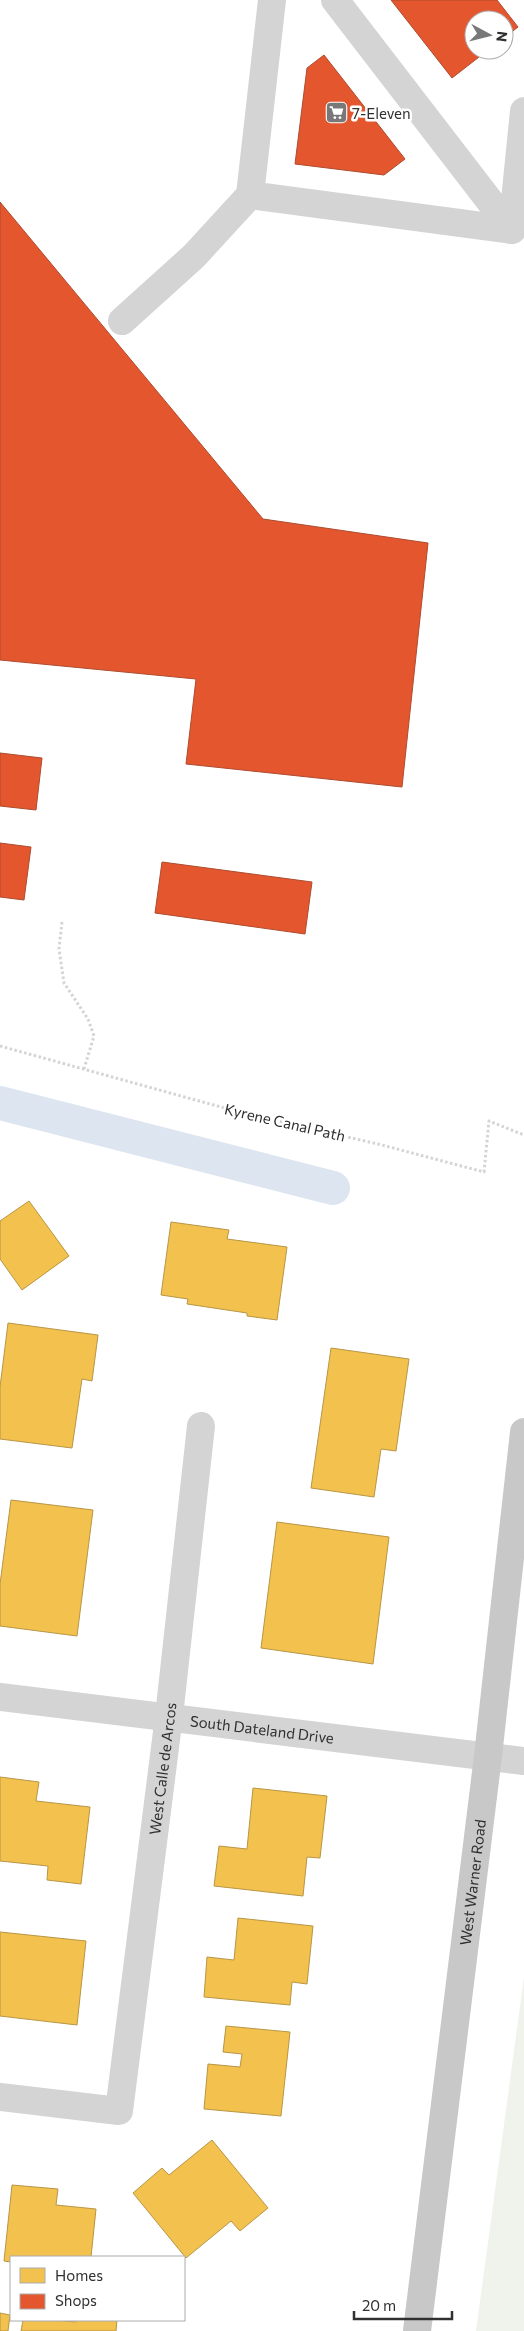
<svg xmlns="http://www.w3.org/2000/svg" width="524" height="2331" font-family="Commissioner,sans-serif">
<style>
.green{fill:#eff3ec}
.homes{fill:#f2c14e;stroke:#b89645}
.shops{fill:#e4572e;stroke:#ae4b2f}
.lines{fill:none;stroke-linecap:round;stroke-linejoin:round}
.canal{stroke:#dde6f0;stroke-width:34}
.path{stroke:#d4d4d4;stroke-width:3;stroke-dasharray:2.5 2.5;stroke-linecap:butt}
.minor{stroke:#d4d4d4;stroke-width:28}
.major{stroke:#c8c8c8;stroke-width:28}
.labels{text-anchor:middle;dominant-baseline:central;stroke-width:5;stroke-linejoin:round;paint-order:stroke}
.poi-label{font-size:15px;fill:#303030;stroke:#fff;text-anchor:start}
.street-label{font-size:15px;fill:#303030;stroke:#fff}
</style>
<rect width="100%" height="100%" fill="#fff"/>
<polygon class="green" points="524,1977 524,2331 476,2331"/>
<g class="homes">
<polygon points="29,1201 69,1256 22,1290 0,1259 0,1221"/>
<polygon points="171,1222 229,1230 227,1239 287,1247 277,1320 247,1316 247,1313 187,1304 188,1299 161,1295"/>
<polygon points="8,1323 98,1335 92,1381 82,1379 72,1448 0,1439 0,1387"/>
<polygon points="331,1348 409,1359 396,1451 381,1449 374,1497 311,1488"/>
<polygon points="11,1500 93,1510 77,1636 0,1626 0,1584"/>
<polygon points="277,1522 389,1537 373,1664 261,1648"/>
<polygon points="0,1777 39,1782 36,1801 90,1807 81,1884 47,1880 48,1866 0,1861"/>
<polygon points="253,1788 327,1796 320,1858 307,1857 303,1896 214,1886 219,1846 247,1849"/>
<polygon points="238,1918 313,1926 307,1984 292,1982 290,2005 204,1997 207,1957 234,1960"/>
<polygon points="0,1932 86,1941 77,2025 0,2016"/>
<polygon points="226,2026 290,2032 281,2116 204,2109 208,2064 240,2067 242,2054 223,2052"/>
<polygon points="212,2140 268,2208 240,2231 231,2221 186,2258 133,2193 162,2168 169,2175"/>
<polygon points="12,2185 58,2189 56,2205 96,2209 91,2257 11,2257 11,2262 4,2261"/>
<polygon points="0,2313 10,2315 8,2331 0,2331"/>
<polygon points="23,2320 57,2320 76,2322 77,2320 117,2320 116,2331 21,2331"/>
</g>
<g class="shops">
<polygon points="391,0 497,0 518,27 504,38 504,20 474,20 474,50 488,50 452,78"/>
<polygon points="324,55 405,159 384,175 295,164 307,68"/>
<polygon points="0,202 263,519 428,543 402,787 186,764 196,679 0,660"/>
<polygon points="0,753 42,758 36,810 0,806"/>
<polygon points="0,843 31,847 24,900 0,897"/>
<polygon points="162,862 312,882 305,934 155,913"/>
</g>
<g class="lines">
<polyline class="canal" points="0,1103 333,1188"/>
<g class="path">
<polyline points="62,922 59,949 64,983 88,1019 94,1036 84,1069"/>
<polyline points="0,1046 239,1112 382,1145 484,1172 489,1121 524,1135"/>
</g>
<g class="minor">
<polyline points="272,0 250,195 512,230"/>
<polyline points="335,0 512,230"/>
<polyline points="512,230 524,111"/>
<polyline points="122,321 194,256 250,195"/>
<path id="s1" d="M 0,1697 L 524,1761"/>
<path id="s2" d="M 0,2097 L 119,2111 L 169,1716 L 201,1426"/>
</g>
<path class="major" id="s3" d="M 417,2331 L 488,1756 L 524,1432"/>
</g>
<defs>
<symbol id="supermarket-square" viewBox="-11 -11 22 22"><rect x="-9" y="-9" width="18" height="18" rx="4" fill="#787878" stroke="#fff"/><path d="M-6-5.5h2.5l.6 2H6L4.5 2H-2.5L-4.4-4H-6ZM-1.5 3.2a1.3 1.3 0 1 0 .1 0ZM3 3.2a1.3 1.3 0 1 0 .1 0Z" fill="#fff"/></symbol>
</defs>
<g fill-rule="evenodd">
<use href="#supermarket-square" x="324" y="100" width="25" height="25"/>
</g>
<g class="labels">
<g class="poi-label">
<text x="352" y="113">7-Eleven</text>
</g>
<g class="street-label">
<text transform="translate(285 1122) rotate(13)">Kyrene Canal Path</text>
<text stroke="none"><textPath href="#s1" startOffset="264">South Dateland Drive</textPath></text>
<text stroke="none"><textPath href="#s2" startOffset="465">West Calle de Arcos</textPath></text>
<text stroke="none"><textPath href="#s3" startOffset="452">West Warner Road</textPath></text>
</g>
</g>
<rect x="10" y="2256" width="175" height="65" fill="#ffffff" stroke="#acacac"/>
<rect x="20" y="2268" width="25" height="15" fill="#f2c14e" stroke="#acacac"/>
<text x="55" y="2281" font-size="15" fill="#303030">Homes</text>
<rect x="20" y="2294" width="25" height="15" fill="#e4572e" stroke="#acacac"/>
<text x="55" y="2306" font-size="15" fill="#303030">Shops</text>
<g transform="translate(489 35) rotate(97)"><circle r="24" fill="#ffffff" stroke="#acacac"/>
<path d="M0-4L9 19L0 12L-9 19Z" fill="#787878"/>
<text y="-8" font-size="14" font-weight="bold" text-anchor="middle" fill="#303030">N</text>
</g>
<path d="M354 2311v8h98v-8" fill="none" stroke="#303030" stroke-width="2.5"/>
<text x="362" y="2311" font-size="15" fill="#303030" stroke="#ffffff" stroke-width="4" paint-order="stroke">20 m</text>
</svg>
